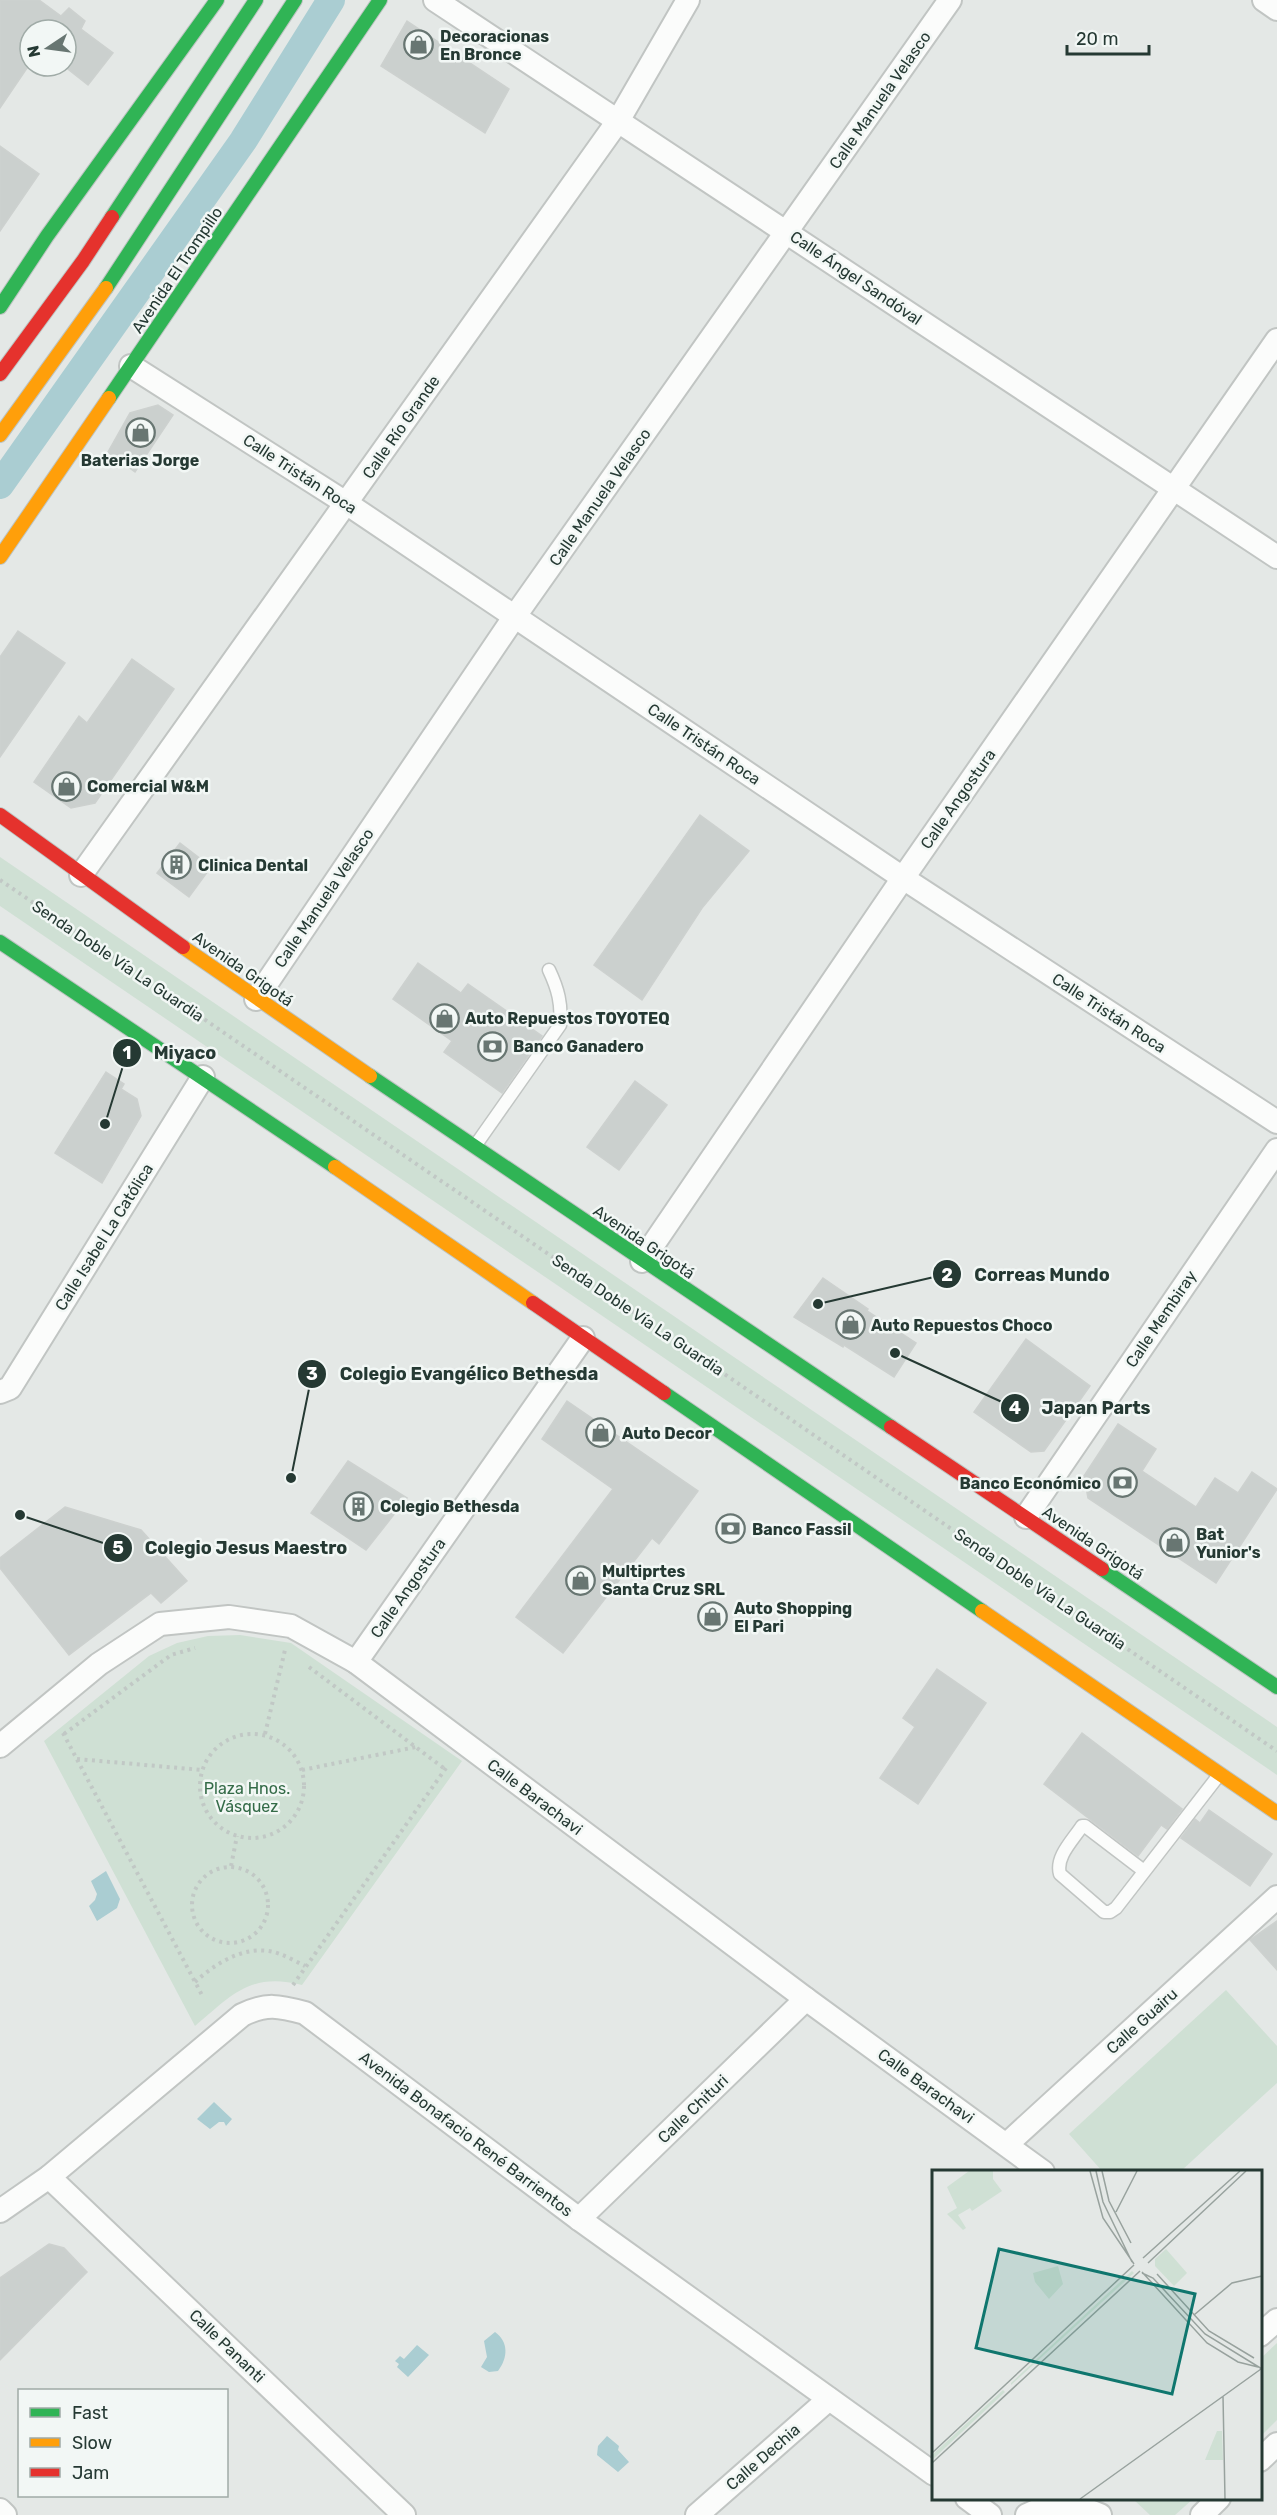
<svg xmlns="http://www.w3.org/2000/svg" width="1277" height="2515" font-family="Rubik,sans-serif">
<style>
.green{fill:#cfe0d4}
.water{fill:#aacdd2}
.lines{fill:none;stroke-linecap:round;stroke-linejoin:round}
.canal{stroke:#aacdd2;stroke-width:28}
.building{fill:#cbd0ce;stroke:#cdd1cf;stroke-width:1.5}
.lane-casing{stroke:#c1c5c3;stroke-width:15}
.street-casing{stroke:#c1c5c3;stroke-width:26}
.fast-casing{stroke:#bdc4c2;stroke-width:16}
.slow-casing{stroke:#bdc4c2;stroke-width:16}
.jam-casing{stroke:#bdc4c2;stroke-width:16}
.path{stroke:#c1c8c5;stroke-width:4;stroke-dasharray:3 4.5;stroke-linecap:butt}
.lane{stroke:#fbfcfb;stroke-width:12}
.street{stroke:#fbfcfb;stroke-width:22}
.fast{stroke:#30b455;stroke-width:14}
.slow{stroke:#ff9f0a;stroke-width:14}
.jam{stroke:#e5322d;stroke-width:14}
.labels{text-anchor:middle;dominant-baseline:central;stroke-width:5;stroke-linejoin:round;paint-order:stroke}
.poi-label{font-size:16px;font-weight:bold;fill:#253933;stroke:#f2f7f5;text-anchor:start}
.street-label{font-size:16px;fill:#253933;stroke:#f2f7f5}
.park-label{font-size:16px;fill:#346b48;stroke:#f2f7f5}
.inset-road{fill:none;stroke:#98a29e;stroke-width:1.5}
.view{fill:#0f766e;fill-opacity:0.15;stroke:#0f766e;stroke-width:3}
.inset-edge{fill:none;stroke:#253933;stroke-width:3}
.leader{fill:none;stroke:#253933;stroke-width:2}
.callout-dot{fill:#253933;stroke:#f2f7f5;stroke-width:2}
.mark-label{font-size:18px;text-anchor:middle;font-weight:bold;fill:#fff}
.callout-label{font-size:18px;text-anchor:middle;font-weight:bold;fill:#253933;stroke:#f2f7f5;stroke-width:5;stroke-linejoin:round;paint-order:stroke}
</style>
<rect width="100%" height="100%" fill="#e4e8e6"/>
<g class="green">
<polygon points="0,857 1277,1727 1277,1775 0,906"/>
<path d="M 240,1635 L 291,1643 L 462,1761 L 302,1985 C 250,1972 232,1995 195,2026 L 44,1741 L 149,1656 L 177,1643 L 208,1636 Z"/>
<polygon points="1226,1990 1277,2046 1277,2083 1181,2171 1102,2171 1069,2134"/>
<polygon points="1277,2343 1277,2420 1261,2436 1261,2358"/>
<polygon points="1133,2499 1193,2499 1175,2515 1150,2515"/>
</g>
<g class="water">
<polygon points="106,1871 120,1899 117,1908 97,1921 89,1906 95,1900 97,1894 91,1881"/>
<polygon points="214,2102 232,2119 226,2126 224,2122 219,2122 210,2129 197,2119"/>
<path d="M 495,2332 C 509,2342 508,2358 498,2371 L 489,2372 L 481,2367 L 487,2357 L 484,2341 Z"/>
<polygon points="417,2345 429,2355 408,2377 397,2367 399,2364 395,2361 400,2356 404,2359"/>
<polygon points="607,2436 619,2446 618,2450 629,2462 618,2472 597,2455 598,2446"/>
</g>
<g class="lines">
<polyline class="canal" points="0,485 243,141 331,0"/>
</g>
<g class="building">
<polygon points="0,0 39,0 61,16 69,8 85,21 81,29 113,53 88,85 64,66 66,66 66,30 30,30 30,66 37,66 27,68 0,108"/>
<polygon points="407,21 509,89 485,133 381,66"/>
<polygon points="0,146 39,174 0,231"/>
<polygon points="158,405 173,415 135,472 108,452 130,413"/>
<polygon points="18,631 65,663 0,757 0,657"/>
<polygon points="132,659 174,689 95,803 71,808 34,782 79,716 87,723"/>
<polygon points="700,815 749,851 702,908 642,1000 594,965"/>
<polygon points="180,843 211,867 189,897 157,873"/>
<polygon points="418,963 461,993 468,984 542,1036 502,1093 444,1052 452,1041 393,999"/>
<polygon points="106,1072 124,1084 121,1089 137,1099 141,1116 102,1183 55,1153"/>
<polygon points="635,1081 667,1105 619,1170 587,1147"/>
<polygon points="823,1278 868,1309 867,1311 916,1343 894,1377 844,1345 843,1347 794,1317"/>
<polygon points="1026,1339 1090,1386 1044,1451 1031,1452 974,1412"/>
<polygon points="567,1401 698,1491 659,1544 652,1538 563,1653 516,1617 613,1489 542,1439"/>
<polygon points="1118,1424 1156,1449 1142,1471 1196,1507 1215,1478 1238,1493 1252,1472 1277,1489 1216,1583 1088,1498 1084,1476"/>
<polygon points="348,1461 407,1498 366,1550 311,1513"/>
<polygon points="65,1507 141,1530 187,1581 161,1603 151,1593 69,1655 0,1568 0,1558"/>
<polygon points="937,1669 986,1703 918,1804 880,1778 915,1727 903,1718"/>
<polygon points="1082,1733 1182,1809 1167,1829 1161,1825 1138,1856 1044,1784"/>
<polygon points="1209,1810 1272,1854 1250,1886 1181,1838 1195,1819 1200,1823"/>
<polygon points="1277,1921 1277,1970 1250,1940"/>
<polygon points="49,2244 64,2248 87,2272 0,2360 0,2278"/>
</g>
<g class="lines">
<defs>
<g id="lane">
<path d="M 475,1146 L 560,1025 C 562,1004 558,989 549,970"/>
<path d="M 1144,1871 L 1085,1826 L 1082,1826 C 1073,1840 1055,1857 1060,1874 L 1104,1912 L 1110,1912 L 1116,1908 L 1219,1775"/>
</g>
<g id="street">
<polyline points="435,0 1277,557"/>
<polyline points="1264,0 1277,9"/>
<polyline points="131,366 346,503 903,878 1277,1122"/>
<polyline points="81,875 618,121 688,0"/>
<polyline points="256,999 515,616 950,0"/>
<polyline points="642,1261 903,878 1277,340"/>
<polyline points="0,1392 10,1388 203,1077"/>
<polyline points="1026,1517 1277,1150"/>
<polyline points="356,1662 583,1338"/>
<polyline points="0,1746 99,1664 160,1624 229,1617 291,1626 356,1662 806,1999 1043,2172"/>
<polyline points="1007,2144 1277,1897"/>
<polyline points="49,2177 404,2515"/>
<path d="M 0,2211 L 49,2177 L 242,2015 C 266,2003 279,2006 305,2013 L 579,2219 L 934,2474"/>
<polyline points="579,2219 806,1999"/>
<polyline points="1260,2335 1277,2320"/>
<polyline points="1260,2460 1277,2444"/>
<polyline points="967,2498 990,2515"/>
<polyline points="0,2510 5,2515"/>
<polyline points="697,2515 829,2399"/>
<path d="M 1027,2515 C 1048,2504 1080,2505 1100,2515"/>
<polyline points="1202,2515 1219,2498"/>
</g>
<g id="fast">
<polyline points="112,217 256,0"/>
<polyline points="106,288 295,0"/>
<polyline points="0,307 47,236 217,0"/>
<polyline points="109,398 380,0"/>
<polyline points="0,942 335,1167"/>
<polyline points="370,1076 891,1427"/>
<polyline points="664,1393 982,1611"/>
<polyline points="1102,1569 1277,1687"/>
</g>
<g id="slow">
<polyline points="0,435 106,288"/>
<polyline points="0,557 109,398"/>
<polyline points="183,947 370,1076"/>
<polyline points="335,1167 533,1303"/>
<polyline points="982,1611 1277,1813"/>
</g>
<g id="jam">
<polyline points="0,374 83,261 112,217"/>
<polyline points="0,815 183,947"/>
<polyline points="533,1303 664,1393"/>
<polyline points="891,1427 1102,1569"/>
</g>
</defs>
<use href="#lane" class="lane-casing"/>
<use href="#street" class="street-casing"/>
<use href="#fast" class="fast-casing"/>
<use href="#slow" class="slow-casing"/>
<use href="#jam" class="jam-casing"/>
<g class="path">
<polyline points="0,880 1277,1751"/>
<polyline points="309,1667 445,1769"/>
<polyline points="63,1733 203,1997"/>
<polyline points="64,1734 171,1655 195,1648"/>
<polyline points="265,1734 285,1650"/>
<circle cx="252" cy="1786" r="52"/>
<polyline points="77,1759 202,1770"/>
<polyline points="302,1770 416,1747"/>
<polyline points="231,1866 237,1836"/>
<circle cx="230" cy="1905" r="38"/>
<path d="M 195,1982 C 217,1962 249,1942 280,1954 C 288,1957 297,1962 305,1966"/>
<polyline points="293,1985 446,1768"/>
</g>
<use href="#lane" class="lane"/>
<use href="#street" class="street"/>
<use href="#fast" class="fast"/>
<use href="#slow" class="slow"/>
<use href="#jam" class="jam"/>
</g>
<defs>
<symbol id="shop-ring" viewBox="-11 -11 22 22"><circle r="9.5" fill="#f2f7f5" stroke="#687672" stroke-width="1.5"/><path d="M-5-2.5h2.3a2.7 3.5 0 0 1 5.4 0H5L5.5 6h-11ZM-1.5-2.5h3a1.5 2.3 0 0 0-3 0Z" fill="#687672"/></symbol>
<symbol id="building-ring" viewBox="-11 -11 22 22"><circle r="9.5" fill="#f2f7f5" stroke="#687672" stroke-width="1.5"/><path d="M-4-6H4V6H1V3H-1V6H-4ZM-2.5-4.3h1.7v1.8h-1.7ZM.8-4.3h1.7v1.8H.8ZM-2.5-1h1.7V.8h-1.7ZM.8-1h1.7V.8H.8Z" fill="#687672"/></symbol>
<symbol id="bank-ring" viewBox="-11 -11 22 22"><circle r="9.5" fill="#f2f7f5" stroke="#687672" stroke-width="1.5"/><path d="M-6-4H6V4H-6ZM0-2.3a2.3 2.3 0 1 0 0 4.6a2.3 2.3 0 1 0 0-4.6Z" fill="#687672"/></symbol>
</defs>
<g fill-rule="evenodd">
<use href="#shop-ring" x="402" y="28" width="33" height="33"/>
<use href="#shop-ring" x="124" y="416" width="33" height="33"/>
<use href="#shop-ring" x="50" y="770" width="33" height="33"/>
<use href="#building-ring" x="160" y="848" width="33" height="33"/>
<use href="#shop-ring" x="428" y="1002" width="33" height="33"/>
<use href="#bank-ring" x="476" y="1030" width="33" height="33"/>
<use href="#shop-ring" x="834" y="1308" width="33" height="33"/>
<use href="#shop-ring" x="584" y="1416" width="33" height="33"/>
<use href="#bank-ring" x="1106" y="1466" width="33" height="33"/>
<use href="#building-ring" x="342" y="1490" width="33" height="33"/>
<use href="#bank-ring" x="714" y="1512" width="33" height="33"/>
<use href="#shop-ring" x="1158" y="1526" width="33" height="33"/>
<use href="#shop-ring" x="564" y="1564" width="33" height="33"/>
<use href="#shop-ring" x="696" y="1600" width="33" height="33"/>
</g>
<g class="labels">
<g class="poi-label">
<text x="440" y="36">Decoracionas<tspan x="440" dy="18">En Bronce</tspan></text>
<text x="140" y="460" text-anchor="middle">Baterias Jorge</text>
<text x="87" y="786">Comercial W&amp;M</text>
<text x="198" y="865">Clinica Dental</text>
<text x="465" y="1018">Auto Repuestos TOYOTEQ</text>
<text x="513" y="1046">Banco Ganadero</text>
<text x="871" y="1325">Auto Repuestos Choco</text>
<text x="622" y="1433">Auto Decor</text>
<text x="1101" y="1483" text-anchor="end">Banco Económico</text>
<text x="380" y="1506">Colegio Bethesda</text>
<text x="752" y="1529">Banco Fassil</text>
<text x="1196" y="1534">Bat<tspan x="1196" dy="18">Yunior's</tspan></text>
<text x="602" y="1571">Multiprtes<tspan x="602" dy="18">Santa Cruz SRL</tspan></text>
<text x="734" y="1608">Auto Shopping<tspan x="734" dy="18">El Pari</tspan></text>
</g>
<g class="street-label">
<text transform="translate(880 100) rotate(-55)">Calle Manuela Velasco</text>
<text transform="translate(177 270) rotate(-56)">Avenida El Trompillo</text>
<text transform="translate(856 278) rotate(34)">Calle Ángel Sandóval</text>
<text transform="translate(401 427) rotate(-55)">Calle Río Grande</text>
<text transform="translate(300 474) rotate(33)">Calle Tristán Roca</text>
<text transform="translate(600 497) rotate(-55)">Calle Manuela Velasco</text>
<text transform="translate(704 744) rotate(34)">Calle Tristán Roca</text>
<text transform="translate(958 799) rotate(-55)">Calle Angostura</text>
<text transform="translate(324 898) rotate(-56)">Calle Manuela Velasco</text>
<text transform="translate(118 961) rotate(34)">Senda Doble Vía La Guardia</text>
<text transform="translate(243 969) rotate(35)">Avenida Grigotá</text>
<text transform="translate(1109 1013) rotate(33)">Calle Tristán Roca</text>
<text transform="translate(104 1237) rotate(-58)">Calle Isabel La Católica</text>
<text transform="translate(644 1242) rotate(34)">Avenida Grigotá</text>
<text transform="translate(638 1315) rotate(34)">Senda Doble Vía La Guardia</text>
<text transform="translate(1161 1319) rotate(-56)">Calle Membiray</text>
<text transform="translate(1093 1543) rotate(34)">Avenida Grigotá</text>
<text transform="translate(408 1588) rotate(-55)">Calle Angostura</text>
<text transform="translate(1040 1589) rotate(34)">Senda Doble Vía La Guardia</text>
<text transform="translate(535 1797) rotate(37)">Calle Barachavi</text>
<text transform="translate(1142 2021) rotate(-42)">Calle Guairu</text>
<text transform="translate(926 2086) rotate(36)">Calle Barachavi</text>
<text transform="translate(693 2109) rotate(-44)">Calle Chituri</text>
<text transform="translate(466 2134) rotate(37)">Avenida Bonafacio René Barrientos</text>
<text transform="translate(227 2346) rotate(44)">Calle Pananti</text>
<text transform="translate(763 2457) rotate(-41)">Calle Dechia</text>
</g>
<g class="park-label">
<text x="247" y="1788">Plaza Hnos.<tspan x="247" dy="18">Vásquez</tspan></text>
</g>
</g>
<g transform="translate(932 2170)">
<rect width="330" height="330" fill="#e4e8e6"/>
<path d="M 37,1 L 61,1 L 61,9 L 70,21 L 40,41 L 38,38 L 26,45 L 34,58 L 31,60 L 15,44 L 25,38 L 15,17 ZM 234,79 L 255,103 L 242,116 L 223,96 L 223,89 ZM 126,96 L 131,114 L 117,129 L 103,112 L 101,103 ZM 200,101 L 202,103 L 79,215 L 79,213 ZM 71,220 L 73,222 L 0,290 L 0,285 ZM 285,261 L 290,261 L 291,290 L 273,290 Z" fill="#cfe0d4"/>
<path class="inset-road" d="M 158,1 L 171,48 L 202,94M 164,1 L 171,32 L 200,92M 170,1 L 177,31 L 199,73M 184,42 L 205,1M 211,88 L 308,1M 216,93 L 314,1M 210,102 L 275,173 L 306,192 L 326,197M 210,103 L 221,108 L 273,164 L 330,199M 225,104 L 277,161 L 322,188M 262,145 L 300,113 L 330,106M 291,226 L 293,329M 0,283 L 202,95M 0,293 L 208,101M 148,329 L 329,199"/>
<path class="view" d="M 67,79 L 263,124 L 240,224 L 44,178 Z"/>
<rect width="330" height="330" class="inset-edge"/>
</g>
<path class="leader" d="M105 1124L127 1053M818 1304L947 1274M291 1478L312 1374M895 1353L1015 1408M20 1515L118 1548"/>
<g class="callout-dot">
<circle cx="105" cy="1124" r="6"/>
<circle cx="818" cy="1304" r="6"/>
<circle cx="291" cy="1478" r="6"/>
<circle cx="895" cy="1353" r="6"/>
<circle cx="20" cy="1515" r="6"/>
<circle cx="127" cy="1053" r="15"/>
<circle cx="947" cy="1274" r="15"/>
<circle cx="312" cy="1374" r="15"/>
<circle cx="1015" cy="1408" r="15"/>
<circle cx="118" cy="1548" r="15"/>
</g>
<g class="mark-label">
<text x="127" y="1059">1</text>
<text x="947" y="1281">2</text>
<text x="312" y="1380">3</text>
<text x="1015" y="1414">4</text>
<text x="118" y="1554">5</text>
</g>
<g class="callout-label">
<text x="185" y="1059">Miyaco</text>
<text x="1042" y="1281">Correas Mundo</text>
<text x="469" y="1380">Colegio Evangélico Bethesda</text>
<text x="1096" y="1414">Japan Parts</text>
<text x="246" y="1554">Colegio Jesus Maestro</text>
</g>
<rect x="18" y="2389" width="210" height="108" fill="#f2f7f5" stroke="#a0aba7" stroke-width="1.5"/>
<rect x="30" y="2408" width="30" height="9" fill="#30b455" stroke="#a0aba7" stroke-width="1.5"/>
<text x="72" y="2419" font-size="18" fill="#253933">Fast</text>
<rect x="30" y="2438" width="30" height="9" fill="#ff9f0a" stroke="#a0aba7" stroke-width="1.5"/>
<text x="72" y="2449" font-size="18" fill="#253933">Slow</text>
<rect x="30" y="2468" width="30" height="9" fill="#e5322d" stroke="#a0aba7" stroke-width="1.5"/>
<text x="72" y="2479" font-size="18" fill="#253933">Jam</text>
<g transform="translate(48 48) rotate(257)"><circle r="28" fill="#f2f7f5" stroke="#a0aba7" stroke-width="1.5"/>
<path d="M0-4.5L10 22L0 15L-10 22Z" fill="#687672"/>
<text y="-9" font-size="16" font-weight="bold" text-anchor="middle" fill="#253933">N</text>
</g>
<path d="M1067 45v9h82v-9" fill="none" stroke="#253933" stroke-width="3"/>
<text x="1076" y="45" font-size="18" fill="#253933" stroke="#f2f7f5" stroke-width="4.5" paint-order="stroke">20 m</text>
</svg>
